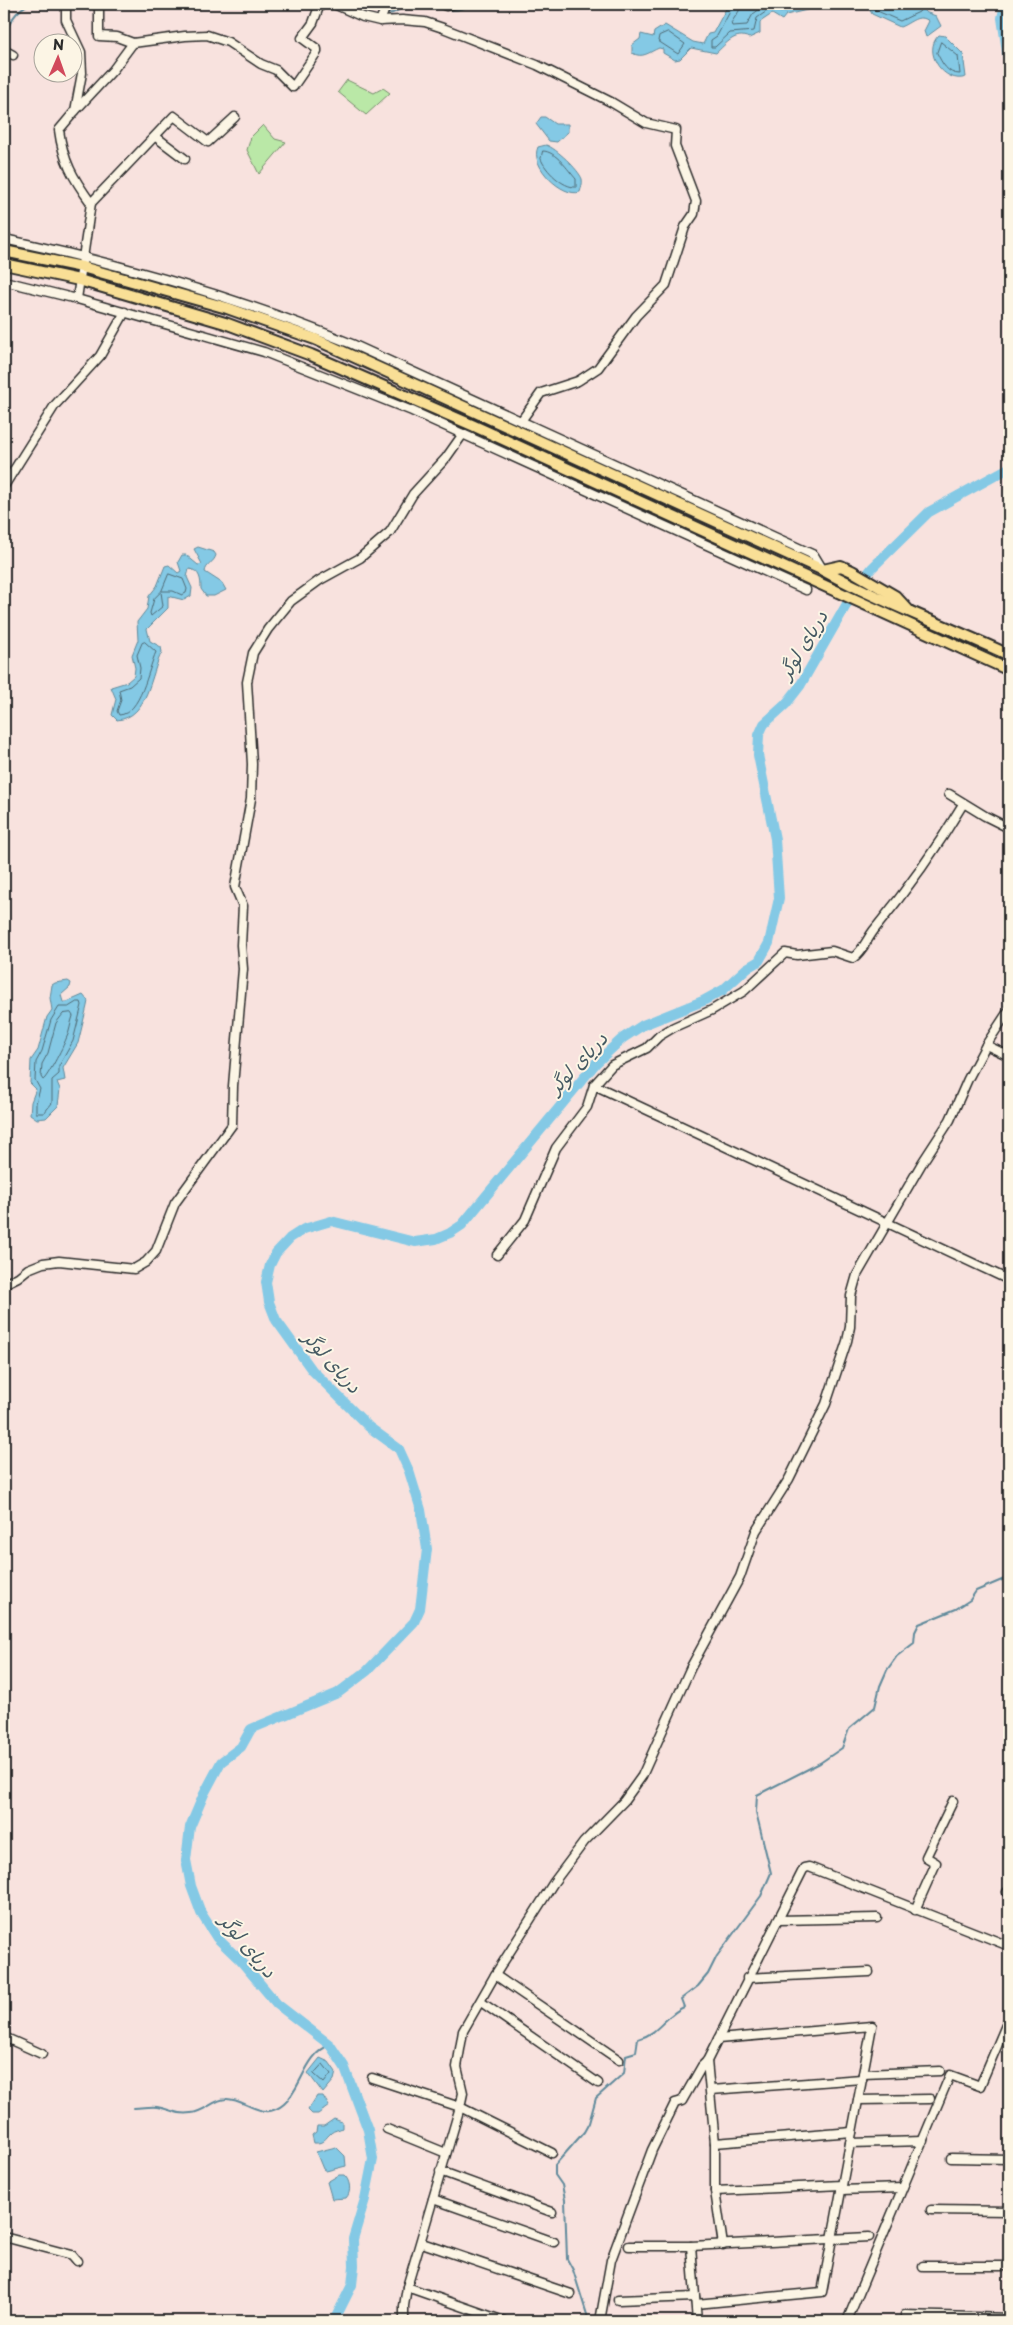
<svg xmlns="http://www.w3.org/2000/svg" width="1013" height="2325" font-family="'Playpen Sans','Playpen Sans Arabic',sans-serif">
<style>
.green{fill:#bae8a7;stroke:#728a69}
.water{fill:#84c9e5;stroke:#608a9b}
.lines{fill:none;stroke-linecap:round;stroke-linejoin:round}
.shore{stroke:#4f6a75;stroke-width:1}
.stream{stroke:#608a9b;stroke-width:2}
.river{stroke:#84c9e5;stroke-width:10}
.minor-casing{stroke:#2b2b2b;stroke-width:11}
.major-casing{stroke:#2b2b2b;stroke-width:14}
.minor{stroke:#fcf5e5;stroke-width:8}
.major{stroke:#f9df96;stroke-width:10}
.labels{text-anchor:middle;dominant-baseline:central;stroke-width:4;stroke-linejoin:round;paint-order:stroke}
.water-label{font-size:19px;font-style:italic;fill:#465a63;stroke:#fcf5e5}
</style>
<rect width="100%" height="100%" fill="#f8e2de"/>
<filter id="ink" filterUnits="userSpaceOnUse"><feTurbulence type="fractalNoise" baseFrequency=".02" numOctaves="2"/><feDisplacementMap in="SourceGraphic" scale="10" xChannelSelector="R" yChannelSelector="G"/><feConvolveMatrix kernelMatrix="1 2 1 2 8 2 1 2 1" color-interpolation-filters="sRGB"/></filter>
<g filter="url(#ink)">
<g class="green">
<polygon points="347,80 374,93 383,88 390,93 366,115 338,92"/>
<polygon points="263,125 275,139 286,142 259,174 247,150 251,137"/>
</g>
<g class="water">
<path d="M 732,4 L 818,4 L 807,10 L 786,15 L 782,20 L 772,14 L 760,22 L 760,33 L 749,38 C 735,31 726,44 716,53 L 691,48 L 680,59 L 675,60 L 663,53 L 663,49 L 659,48 C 649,52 643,59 632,53 L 632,45 L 640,39 L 641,34 L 653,37 L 654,32 L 665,25 L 693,42 L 703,44 L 708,34 L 713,33 L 727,7 Z"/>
<path d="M 867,4 L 929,4 L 925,12 L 936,16 L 941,26 L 926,37 L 924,31 L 929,21 C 918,13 911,23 900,27 L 872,14 Z"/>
<path d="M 939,35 L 945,36 L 963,54 L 966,77 C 945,85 921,52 939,35 Z"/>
<polygon points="541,117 545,117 555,124 568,124 568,132 557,142 549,141 536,124"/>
<path d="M 546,145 C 556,148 579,170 582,179 C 583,184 581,188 580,192 C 563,198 529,166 538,147 Z"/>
<path d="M 198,547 L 214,552 L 216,555 C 214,563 206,564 205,572 L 222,583 L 226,590 L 214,596 L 206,596 L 201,589 C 201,580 200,570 189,569 L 187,577 L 192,588 L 191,596 L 184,600 L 168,596 L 168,608 L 147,629 L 150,641 L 161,647 L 162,652 C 150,674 149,717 117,720 L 112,715 L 116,699 L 111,687 L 127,682 L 134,676 L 135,668 L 132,655 L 138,640 L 137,622 L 147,609 L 149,596 L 157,586 L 165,566 L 169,565 L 178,573 L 181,571 L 178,562 L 182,555 L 186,555 L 198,565 L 202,564 L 194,549 Z"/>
<polygon points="68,981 71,983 70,987 61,995 63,1002 67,1002 83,995 88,1001 87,1006 78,1043 63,1068 65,1080 57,1082 60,1089 58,1106 46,1118 37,1119 30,1114 31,1102 36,1089 30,1083 31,1060 38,1050 47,1017 52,1010 50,998 52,985 55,983"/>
<polygon points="320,2058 329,2062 336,2072 334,2080 323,2093 308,2073"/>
<polygon points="317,2096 323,2096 329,2106 318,2114 312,2114 308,2110"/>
<path d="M 334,2119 L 342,2122 L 342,2128 C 339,2130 334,2130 331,2133 C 325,2138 324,2144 314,2143 L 312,2135 L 316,2132 L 317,2126 L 324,2126 Z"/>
<polygon points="336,2147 345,2156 346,2166 326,2171 323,2169 316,2152"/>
<path d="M 339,2175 L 344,2175 C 350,2180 352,2192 346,2198 L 332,2199 L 327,2182 Z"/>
</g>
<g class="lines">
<g class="shore">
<polyline points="734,4 717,36 711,40 711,47 715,47 730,33 754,31 757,18 770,9 781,12 810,4"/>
<polyline points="740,4 739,11 731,23 732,26 747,25 753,14 767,4"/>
<polyline points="872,4 875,10 900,21 919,12 923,4"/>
<polygon points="668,32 685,44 678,54 658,41 659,36"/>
<path d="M 941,42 L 958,56 L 960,74 C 947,74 942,63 937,53 Z"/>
<path d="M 543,151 C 556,151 568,170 576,179 L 576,187 C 563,188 545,170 541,159 Z"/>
<polygon points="169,574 183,579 187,589 186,593 182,595 173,591 162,591"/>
<polygon points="161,592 163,606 151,616 150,613 154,599"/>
<path d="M 145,642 L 156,652 C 148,669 141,714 119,715 L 117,711 L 121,700 L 119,690 L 130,686 L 139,678 L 140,668 L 137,655 L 142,643 Z"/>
<polygon points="77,1002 81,1002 82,1005 73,1041 59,1066 59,1074 52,1080 52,1103 44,1113 36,1113 36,1103 40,1089 35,1080 36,1062 42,1051 51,1020 59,1007 68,1007"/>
<path d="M 71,1013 L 73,1016 C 70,1024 70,1032 66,1039 C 63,1047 47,1078 43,1080 L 41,1077 L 42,1064 L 48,1053 L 56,1023 L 63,1014 Z"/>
<polygon points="323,2064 331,2074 324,2083 314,2074"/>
</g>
<g class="stream">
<polyline points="367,4 380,11"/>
<path d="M 427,4 C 440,9 449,12 464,8 L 466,4"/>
<path d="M 385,13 C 394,16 402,6 411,4"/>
<path d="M 4,35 C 10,22 16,10 29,4"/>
<path d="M 134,2108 C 142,2108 150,2106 157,2107 C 171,2109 175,2115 191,2113 C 204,2112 215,2099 226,2099 C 246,2098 262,2123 284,2104 C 302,2088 305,2054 330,2045"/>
<path d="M 589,2321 L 573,2270 L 567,2259 L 565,2200 L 562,2185 L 555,2175 L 555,2165 L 584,2132 L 589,2123 L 596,2098 L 624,2073 L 626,2055 L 636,2052 L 638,2039 C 659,2034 666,2014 684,2007 L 681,1999 L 698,1986 L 708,1974 L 717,1956 L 761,1896 L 771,1873 L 756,1812 L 757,1795 L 820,1763 L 842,1748 L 849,1729 L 875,1707 L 880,1686 L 887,1670 L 897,1656 L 914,1643 L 915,1632 L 919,1624 L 956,1609 L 970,1600 L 976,1591 L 1009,1577"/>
</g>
<g class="river">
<polyline points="1005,4 1002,18 1009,65"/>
<polyline points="334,2321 352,2285 354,2266 353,2239 365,2199 373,2159 368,2130 344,2066 330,2045 277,2004 241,1961 217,1938 201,1913 191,1886 186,1860 190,1827 204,1794 221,1762 241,1747 251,1729 338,1693 367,1671 414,1622 420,1609 427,1549 421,1510 409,1471 399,1449 369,1427 312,1370 276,1320 269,1302 266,1282 270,1265 276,1253 290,1238 304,1229 331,1221 415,1242 436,1239 450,1233 462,1225 596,1063 623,1038 643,1025 703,1001 723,990 747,968 759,961 769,943 779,898 775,839 758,755 759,735 764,724 786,704 800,686 856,588 872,568 929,512 1009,468"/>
</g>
<defs>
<g id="minor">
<path d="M 66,4 L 66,20 L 81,52 L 82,73 L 75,111 L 59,130 C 63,161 73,178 91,203 L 77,299"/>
<polyline points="99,4 99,36 117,37 133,43"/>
<polyline points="334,4 363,17 380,21 402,20 425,22 443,28 537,65 611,102 646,123 676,130 675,146 696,201 694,214 685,227 666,285 636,316 598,368 578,381 541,393 521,421"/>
<polyline points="441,4 446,6 453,4"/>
<polyline points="380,21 387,4"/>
<polyline points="4,50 13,55"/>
<polyline points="75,111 113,70 133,43 185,36 207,35 228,42 261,64 276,70 293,87 317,52 317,49 302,38 313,23 320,4"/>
<polyline points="156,137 185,159"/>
<polyline points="91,203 174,116 208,142 235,117"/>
<path d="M 4,239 C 123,264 239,298 352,344 L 814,555 L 823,570"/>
<polyline points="4,281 77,299 264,352 412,411 806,590"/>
<polyline points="4,486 55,405 100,356 125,312"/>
<polyline points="949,794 985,816 1009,828"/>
<polyline points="986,1045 1009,1056"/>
<polyline points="594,1085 1009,1280"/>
<path d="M 497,1255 L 525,1220 L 556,1148 L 587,1107 L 594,1085 L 612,1065 L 647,1048 L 659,1036 L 674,1027 L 712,1010 L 744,991 L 785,953 L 797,955 L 832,951 L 853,958 C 863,951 867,939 874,930 C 907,890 937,848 963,804"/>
<polyline points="4,1284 18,1277 28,1269 43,1263 59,1261 134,1269 146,1262 156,1251 175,1203 232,1125 233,1086 243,969 241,945 243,906 235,887 251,799 252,764 247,682 253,653 268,629 291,601 320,580 360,558 390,532 413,494 446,458 463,434"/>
<polyline points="1007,1892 1009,1893"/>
<polyline points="915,1910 936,1863 926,1857 953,1801"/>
<polyline points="778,1920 877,1918"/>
<polyline points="495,1975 619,2060"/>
<polyline points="747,1978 869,1972"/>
<polyline points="481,2002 598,2083"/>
<polyline points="4,2037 42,2054"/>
<polyline points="707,2061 715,2143 715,2191 723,2245"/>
<polyline points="863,2074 940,2071"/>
<polyline points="372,2078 460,2107 552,2153"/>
<polyline points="711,2090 862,2079"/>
<polyline points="858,2100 930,2099"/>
<polyline points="387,2129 446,2153"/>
<polyline points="715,2143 852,2132"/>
<polyline points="850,2143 923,2141"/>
<polyline points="951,2158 1009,2159"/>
<polyline points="440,2171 552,2212"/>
<polyline points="841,2190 902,2188"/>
<polyline points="715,2191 842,2185"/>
<polyline points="433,2199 554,2242"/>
<polyline points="931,2210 1009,2211"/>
<polyline points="4,2237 72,2255 77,2261"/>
<polyline points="422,2243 571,2294"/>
<polyline points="629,2246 691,2246"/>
<polyline points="923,2266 1009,2266"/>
<polyline points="407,2287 504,2321"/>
<polyline points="618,2300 695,2297"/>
<polyline points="696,2304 822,2292 872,2026 718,2039"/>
<polyline points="905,2315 1009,2318"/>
<polyline points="404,2321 404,2306 407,2287 460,2107 463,2093 457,2067 463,2031 495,1975 554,1882 584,1842 624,1801 642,1776 691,1667 740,1577 756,1531 789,1479 826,1404 847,1341 850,1327 851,1296 857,1275 922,1163 950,1120 968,1079 986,1045 1009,1010"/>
<polyline points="600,2321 611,2260 652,2150 675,2103 682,2101 702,2066 707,2061 804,1868 809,1867 1009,1946"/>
<polyline points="697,2321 691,2246 869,2237"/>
<polyline points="847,2321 950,2075 980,2086 1009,2018"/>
</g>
<g id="major">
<path d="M 4,251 L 82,267 L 227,308 L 315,339 L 823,570 C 883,603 947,626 1009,655"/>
<polyline points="4,264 79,280 225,323 311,355 472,425 1009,670"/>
<polyline points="823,570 841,566 852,571 895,596 908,610"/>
</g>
</defs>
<use href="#minor" class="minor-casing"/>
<use href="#major" class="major-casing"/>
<use href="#minor" class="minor"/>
<use href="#major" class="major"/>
</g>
</g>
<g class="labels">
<g class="water-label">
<text transform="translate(802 644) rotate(-59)">دریای لوگر</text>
<text transform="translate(577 1062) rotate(-47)">دریای لوگر</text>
<text transform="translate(333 1361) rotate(48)">دریای لوگر</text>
<text transform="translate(249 1945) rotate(50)">دریای لوگر</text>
</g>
</g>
<rect width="1013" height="2325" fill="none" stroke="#fcf5e5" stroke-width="20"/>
<rect x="10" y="10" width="993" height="2305" fill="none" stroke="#2b2b2b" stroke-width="2" filter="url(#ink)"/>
<g transform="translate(58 58) rotate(2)"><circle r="24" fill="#fcf5e5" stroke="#a8a49b"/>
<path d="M0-4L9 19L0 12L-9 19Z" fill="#d1495b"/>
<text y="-8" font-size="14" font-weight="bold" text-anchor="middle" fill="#2b2b2b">N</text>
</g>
</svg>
